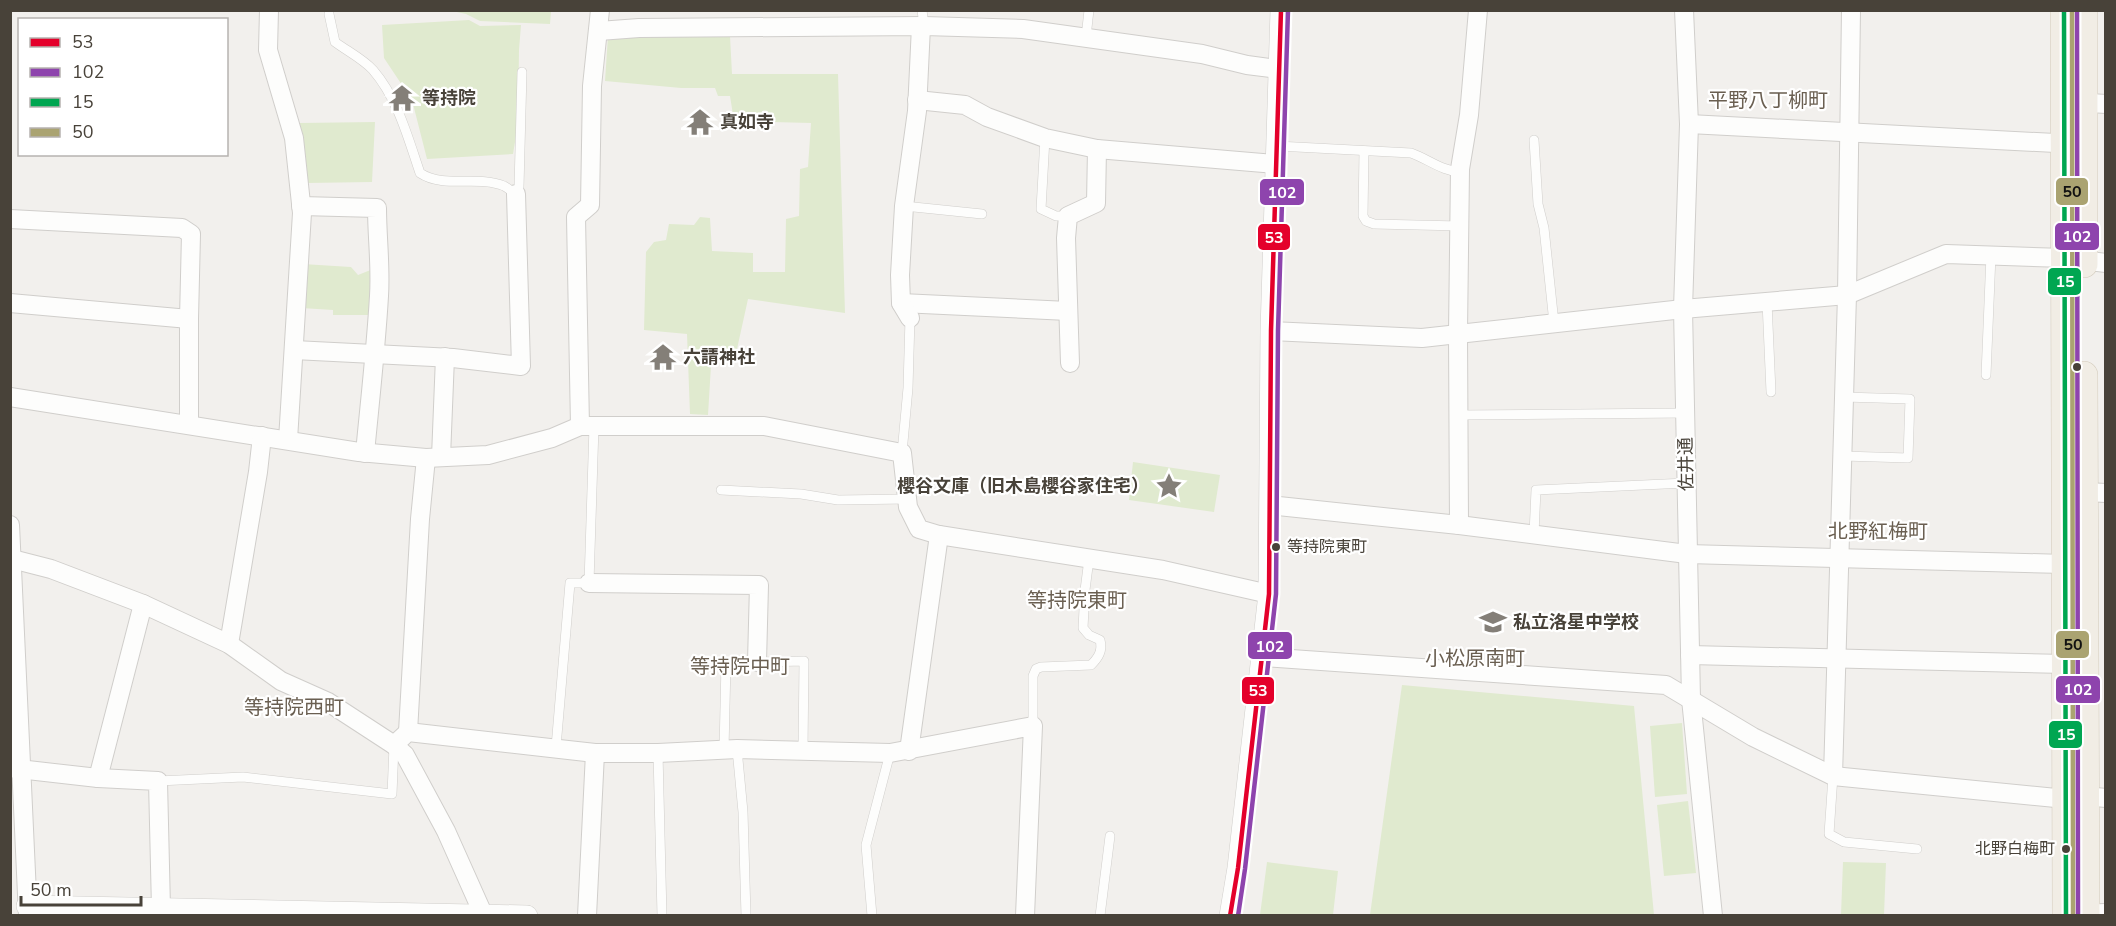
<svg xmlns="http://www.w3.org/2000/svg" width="2116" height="926" font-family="'Nunito Sans','Noto Sans JP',sans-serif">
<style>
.green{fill:#e0eacf}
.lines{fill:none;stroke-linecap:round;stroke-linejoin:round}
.service-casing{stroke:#d0cecb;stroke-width:10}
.minor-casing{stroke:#d0cecb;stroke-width:20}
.tertiary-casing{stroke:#d0cecb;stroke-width:22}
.primary-casing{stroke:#d3cbbc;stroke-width:28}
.service{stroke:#fdfdfc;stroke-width:9}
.minor{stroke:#fdfdfc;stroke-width:18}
.tertiary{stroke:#fdfdfc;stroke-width:21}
.primary{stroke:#f1ede5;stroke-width:27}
.bus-1-casing{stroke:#fff;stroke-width:9}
.bus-2-casing{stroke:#fff;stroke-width:9}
.bus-3-casing{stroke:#fff;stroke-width:9}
.bus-4-casing{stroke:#fff;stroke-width:9}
.bus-1{stroke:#e4002b;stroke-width:4.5}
.bus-2{stroke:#8e44ad;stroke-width:4.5}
.bus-3{stroke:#00a651;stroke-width:4.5}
.bus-4{stroke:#aaa371;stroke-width:4.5}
.bus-dot{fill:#484239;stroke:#fff;stroke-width:2}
.labels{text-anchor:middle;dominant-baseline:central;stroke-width:4.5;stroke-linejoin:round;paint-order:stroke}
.bus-label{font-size:16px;fill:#484239;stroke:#fff;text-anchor:start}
.poi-label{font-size:18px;font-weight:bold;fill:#484239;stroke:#fff;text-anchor:start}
.street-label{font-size:18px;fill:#484239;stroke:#fff}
.neighbourhood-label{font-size:20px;fill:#6a5f51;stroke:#fff}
.line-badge{stroke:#fff;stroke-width:2}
.badge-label{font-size:16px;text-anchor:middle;font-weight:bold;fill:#fff}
.pale-badge-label{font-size:16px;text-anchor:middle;font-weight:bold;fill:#111}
</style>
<rect width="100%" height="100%" fill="#f2f0ed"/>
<g class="green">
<polygon points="452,11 551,11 550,24 480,21 466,14"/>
<polygon points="469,20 480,26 521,25 519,50 518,124 513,154 427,159 412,100 384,58 382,25"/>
<polygon points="608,36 730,36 732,74 838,74 845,313 748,299 737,349 712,349 708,415 690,414 687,334 644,330 646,252 654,242 666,240 669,224 694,225 700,217 710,218 712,251 753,253 753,272 785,272 786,219 799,216 800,169 808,167 811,123 734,121 730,96 718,96 715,88 681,88 605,81"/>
<polygon points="375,122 372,182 307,183 299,123"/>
<polygon points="303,264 351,267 358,275 373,269 372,315 333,315 333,310 301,308"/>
<polygon points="1133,462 1220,475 1214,512 1129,500"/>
<polygon points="1402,685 1634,706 1654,915 1370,915"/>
<polygon points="1682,723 1687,794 1655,797 1650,726"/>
<polygon points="1688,801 1696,873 1664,876 1657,805"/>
<polygon points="1267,862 1338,871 1333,915 1260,915"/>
<polygon points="1843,862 1886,863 1884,915 1841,915"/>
</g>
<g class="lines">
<defs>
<g id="service">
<polyline points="922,10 924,26"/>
<path d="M 329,14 L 335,42 C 347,51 363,59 373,70 C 398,99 408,138 420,173 C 444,189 478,175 504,186 C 508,188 512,192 516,194 L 519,187 L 522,72"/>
<polyline points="1086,37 1089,10"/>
<polyline points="1045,138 1041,209 1056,216 1068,216"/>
<polyline points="1534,140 1538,204 1544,228 1554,323"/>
<path d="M 1277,146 L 1411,153 C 1428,159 1442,171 1460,172"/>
<polyline points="1364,151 1363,216 1366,221 1374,224 1460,226"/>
<polyline points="904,206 982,214"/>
<polyline points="1767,302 1771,392"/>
<polyline points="1986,375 1991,255"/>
<polyline points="1459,415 1685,413"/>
<polyline points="902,453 908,388 910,318"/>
<polyline points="1843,456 1908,458 1910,399 1844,397"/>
<polyline points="721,490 801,494 838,500 907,499"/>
<polyline points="1534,534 1536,490 1686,483"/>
<path d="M 1033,726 L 1033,676 L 1036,669 L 1041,667 L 1091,665 C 1098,658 1103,651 1100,640 L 1089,635 L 1083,628 L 1085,590 L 1089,559"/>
<polyline points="556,747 570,583 589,583 594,426"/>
<polyline points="737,749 743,812 746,916"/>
<polyline points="724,750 726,663 804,661 803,750"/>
<polyline points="658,753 662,916"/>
<polyline points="1833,776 1829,834 1844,842 1917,849"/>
<polyline points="158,781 243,777 392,794 394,746"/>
<polyline points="872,916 866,845 890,753"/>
<polyline points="1100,916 1110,836"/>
</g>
<g id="minor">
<polyline points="269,10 268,50 294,138 302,213 288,440"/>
<polyline points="1684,10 1689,124 1683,309 1691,699 1713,916"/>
<polyline points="599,31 639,28 924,26 1023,29 1202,54 1247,65 1278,69"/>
<polyline points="917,100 965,105 987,117 1045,138 1097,149 1276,164"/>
<polyline points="2074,102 2106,104"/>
<polyline points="1689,124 2074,144"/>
<path d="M 301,206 L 377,208 C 377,237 381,267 379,296 C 376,348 370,400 365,453"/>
<polyline points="10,219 182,228 191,234 189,319 189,424"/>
<polyline points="10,303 189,319"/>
<polyline points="901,303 1068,311"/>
<polyline points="910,318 901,303 900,275 904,206 917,111 921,26"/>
<polyline points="1271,331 1422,338 1683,309 1847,295 1946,254 2065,258 2106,263"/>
<polyline points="294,350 453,358 521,366 516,194"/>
<polyline points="1070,363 1066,238 1068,216 1096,203 1097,149"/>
<polyline points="10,397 359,452 426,458 488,455 552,438 580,426 764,426 902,453 908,507 919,529 939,535 1163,570 1269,594"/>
<polyline points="580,426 576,217 590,205 592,86 600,10"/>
<polyline points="441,457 445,357"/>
<polyline points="2086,492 2106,493"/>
<polyline points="1269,505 1459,525 1687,554 2065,564"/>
<polyline points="10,525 28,916"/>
<polyline points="1459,525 1458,333 1460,169 1469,115 1478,10"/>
<polyline points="12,559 51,569 143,604 229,644 281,681 328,702 394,745 405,755 446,831 484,916"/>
<polyline points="589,583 759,585 757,662"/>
<polyline points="229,644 258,472 262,436"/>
<polyline points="1690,655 2065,664"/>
<polyline points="1263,657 1666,685 1753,737 1833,776 2066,799"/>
<polyline points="408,732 420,519 426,458"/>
<polyline points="394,745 408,732 595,753 658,753 737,749 890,753 1033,726 1025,916"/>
<polyline points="909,751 939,535"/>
<polyline points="10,768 98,778 158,781 161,909"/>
<polyline points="1833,776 1847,295 1851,10"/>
<polyline points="98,778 143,604"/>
<polyline points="2085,796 2106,798"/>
<polyline points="2076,914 2106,913"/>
<polyline points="587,916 595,753"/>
</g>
<g id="tertiary">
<polyline points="27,906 527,916"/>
<polyline points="1230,916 1238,868 1269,594 1271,331 1281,10"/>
</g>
<g id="primary">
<polyline points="2064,10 2066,916"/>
<polyline points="2084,264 2084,10"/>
<polyline points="2084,375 2086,916"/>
</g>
</defs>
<use href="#service" class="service-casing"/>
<use href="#minor" class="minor-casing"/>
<use href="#tertiary" class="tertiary-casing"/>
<use href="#primary" class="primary-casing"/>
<use href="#service" class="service"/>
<use href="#minor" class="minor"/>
<use href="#tertiary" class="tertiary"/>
<use href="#primary" class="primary"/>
<defs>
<polyline id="bus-1" points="1230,916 1238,868 1269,594 1271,331 1281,10"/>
<g id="bus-2">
<polyline points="2077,10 2078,916"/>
<polyline points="1238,916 1245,869 1276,594 1278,331 1288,10"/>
</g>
<polyline id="bus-3" points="2064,10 2066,916"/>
<polyline id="bus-4" points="2072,10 2073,916"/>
</defs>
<use href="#bus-1" class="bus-1-casing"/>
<use href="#bus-2" class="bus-2-casing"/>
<use href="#bus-3" class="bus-3-casing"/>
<use href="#bus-4" class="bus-4-casing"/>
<use href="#bus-1" class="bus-1"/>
<use href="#bus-2" class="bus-2"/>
<use href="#bus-3" class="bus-3"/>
<use href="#bus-4" class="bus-4"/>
</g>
<defs>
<symbol id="temple-bare" viewBox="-9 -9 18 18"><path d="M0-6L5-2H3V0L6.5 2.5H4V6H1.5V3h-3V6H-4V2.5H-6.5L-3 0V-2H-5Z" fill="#847f78" stroke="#fff" stroke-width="2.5" paint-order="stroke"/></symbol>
<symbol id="sight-bare" viewBox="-9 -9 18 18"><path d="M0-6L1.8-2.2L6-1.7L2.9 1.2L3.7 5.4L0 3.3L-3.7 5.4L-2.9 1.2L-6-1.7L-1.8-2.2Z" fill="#847f78" stroke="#fff" stroke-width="2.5" paint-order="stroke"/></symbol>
<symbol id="school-bare" viewBox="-9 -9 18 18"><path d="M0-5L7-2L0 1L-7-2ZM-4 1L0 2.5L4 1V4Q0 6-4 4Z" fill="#847f78" stroke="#fff" stroke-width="2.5" paint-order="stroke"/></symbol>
</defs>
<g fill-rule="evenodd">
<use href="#temple-bare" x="383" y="79" width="38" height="38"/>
<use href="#temple-bare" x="681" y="103" width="38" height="38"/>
<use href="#temple-bare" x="644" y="338" width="38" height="38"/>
<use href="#sight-bare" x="1150" y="467" width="38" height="38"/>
<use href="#school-bare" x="1474" y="603" width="38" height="38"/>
</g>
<g class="bus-dot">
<circle cx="2077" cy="367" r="5"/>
<circle cx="1276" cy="547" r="5"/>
<circle cx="2066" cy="849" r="5"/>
</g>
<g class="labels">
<g class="bus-label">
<text x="1287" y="547">等持院東町</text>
<text x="2055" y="849" text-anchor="end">北野白梅町</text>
</g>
<g class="poi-label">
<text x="422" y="98">等持院</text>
<text x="720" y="122">真如寺</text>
<text x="683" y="357">六請神社</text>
<text x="1149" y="486" text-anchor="end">櫻谷文庫（旧木島櫻谷家住宅）</text>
<text x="1513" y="622">私立洛星中学校</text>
</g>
<g class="street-label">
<text transform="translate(1686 464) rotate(-91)">佐井通</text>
</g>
<g class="neighbourhood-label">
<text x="1768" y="100">平野八丁柳町</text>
<text x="1878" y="531">北野紅梅町</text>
<text x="1077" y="600">等持院東町</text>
<text x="1475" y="658">小松原南町</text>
<text x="740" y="666">等持院中町</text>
<text x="294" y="707">等持院西町</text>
</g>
</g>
<g class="line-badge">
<rect x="2055" y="177" width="34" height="29" rx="6" fill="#aaa371"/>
<rect x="1259" y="178" width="46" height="28" rx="6" fill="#8e44ad"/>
<rect x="2054" y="222" width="46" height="29" rx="6" fill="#8e44ad"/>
<rect x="1257" y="223" width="34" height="28" rx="6" fill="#e4002b"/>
<rect x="2047" y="267" width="35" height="29" rx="6" fill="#00a651"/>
<rect x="2055" y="630" width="35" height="29" rx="6" fill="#aaa371"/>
<rect x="1247" y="631" width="46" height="29" rx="6" fill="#8e44ad"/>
<rect x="2055" y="675" width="46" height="29" rx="6" fill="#8e44ad"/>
<rect x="1241" y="676" width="34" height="29" rx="6" fill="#e4002b"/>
<rect x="2048" y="720" width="35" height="29" rx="6" fill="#00a651"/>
</g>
<g class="badge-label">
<text x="1282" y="198">102</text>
<text x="2077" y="242">102</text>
<text x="1274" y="243">53</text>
<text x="2065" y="287">15</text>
<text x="1270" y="652">102</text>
<text x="2078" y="695">102</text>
<text x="1258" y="696">53</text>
<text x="2066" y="740">15</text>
</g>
<g class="pale-badge-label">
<text x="2072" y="197">50</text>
<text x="2073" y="650">50</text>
</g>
<rect width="2116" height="926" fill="none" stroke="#484239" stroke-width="24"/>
<rect x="18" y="18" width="210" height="138" fill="#ffffff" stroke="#b6b3b0" stroke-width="1.5"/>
<rect x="30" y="38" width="30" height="9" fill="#e4002b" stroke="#b6b3b0" stroke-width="1.5"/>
<text x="72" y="48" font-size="18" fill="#484239">53</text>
<rect x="30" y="68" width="30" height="9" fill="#8e44ad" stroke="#b6b3b0" stroke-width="1.5"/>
<text x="72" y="78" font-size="18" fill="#484239">102</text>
<rect x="30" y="98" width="30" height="9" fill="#00a651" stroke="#b6b3b0" stroke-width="1.5"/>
<text x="72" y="108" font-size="18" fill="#484239">15</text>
<rect x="30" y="128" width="30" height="9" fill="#aaa371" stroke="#b6b3b0" stroke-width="1.5"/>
<text x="72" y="138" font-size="18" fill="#484239">50</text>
<path d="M21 896v9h120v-9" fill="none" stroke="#484239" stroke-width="3"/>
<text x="30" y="896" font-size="18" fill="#484239" stroke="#ffffff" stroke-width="4.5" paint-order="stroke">50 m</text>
</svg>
